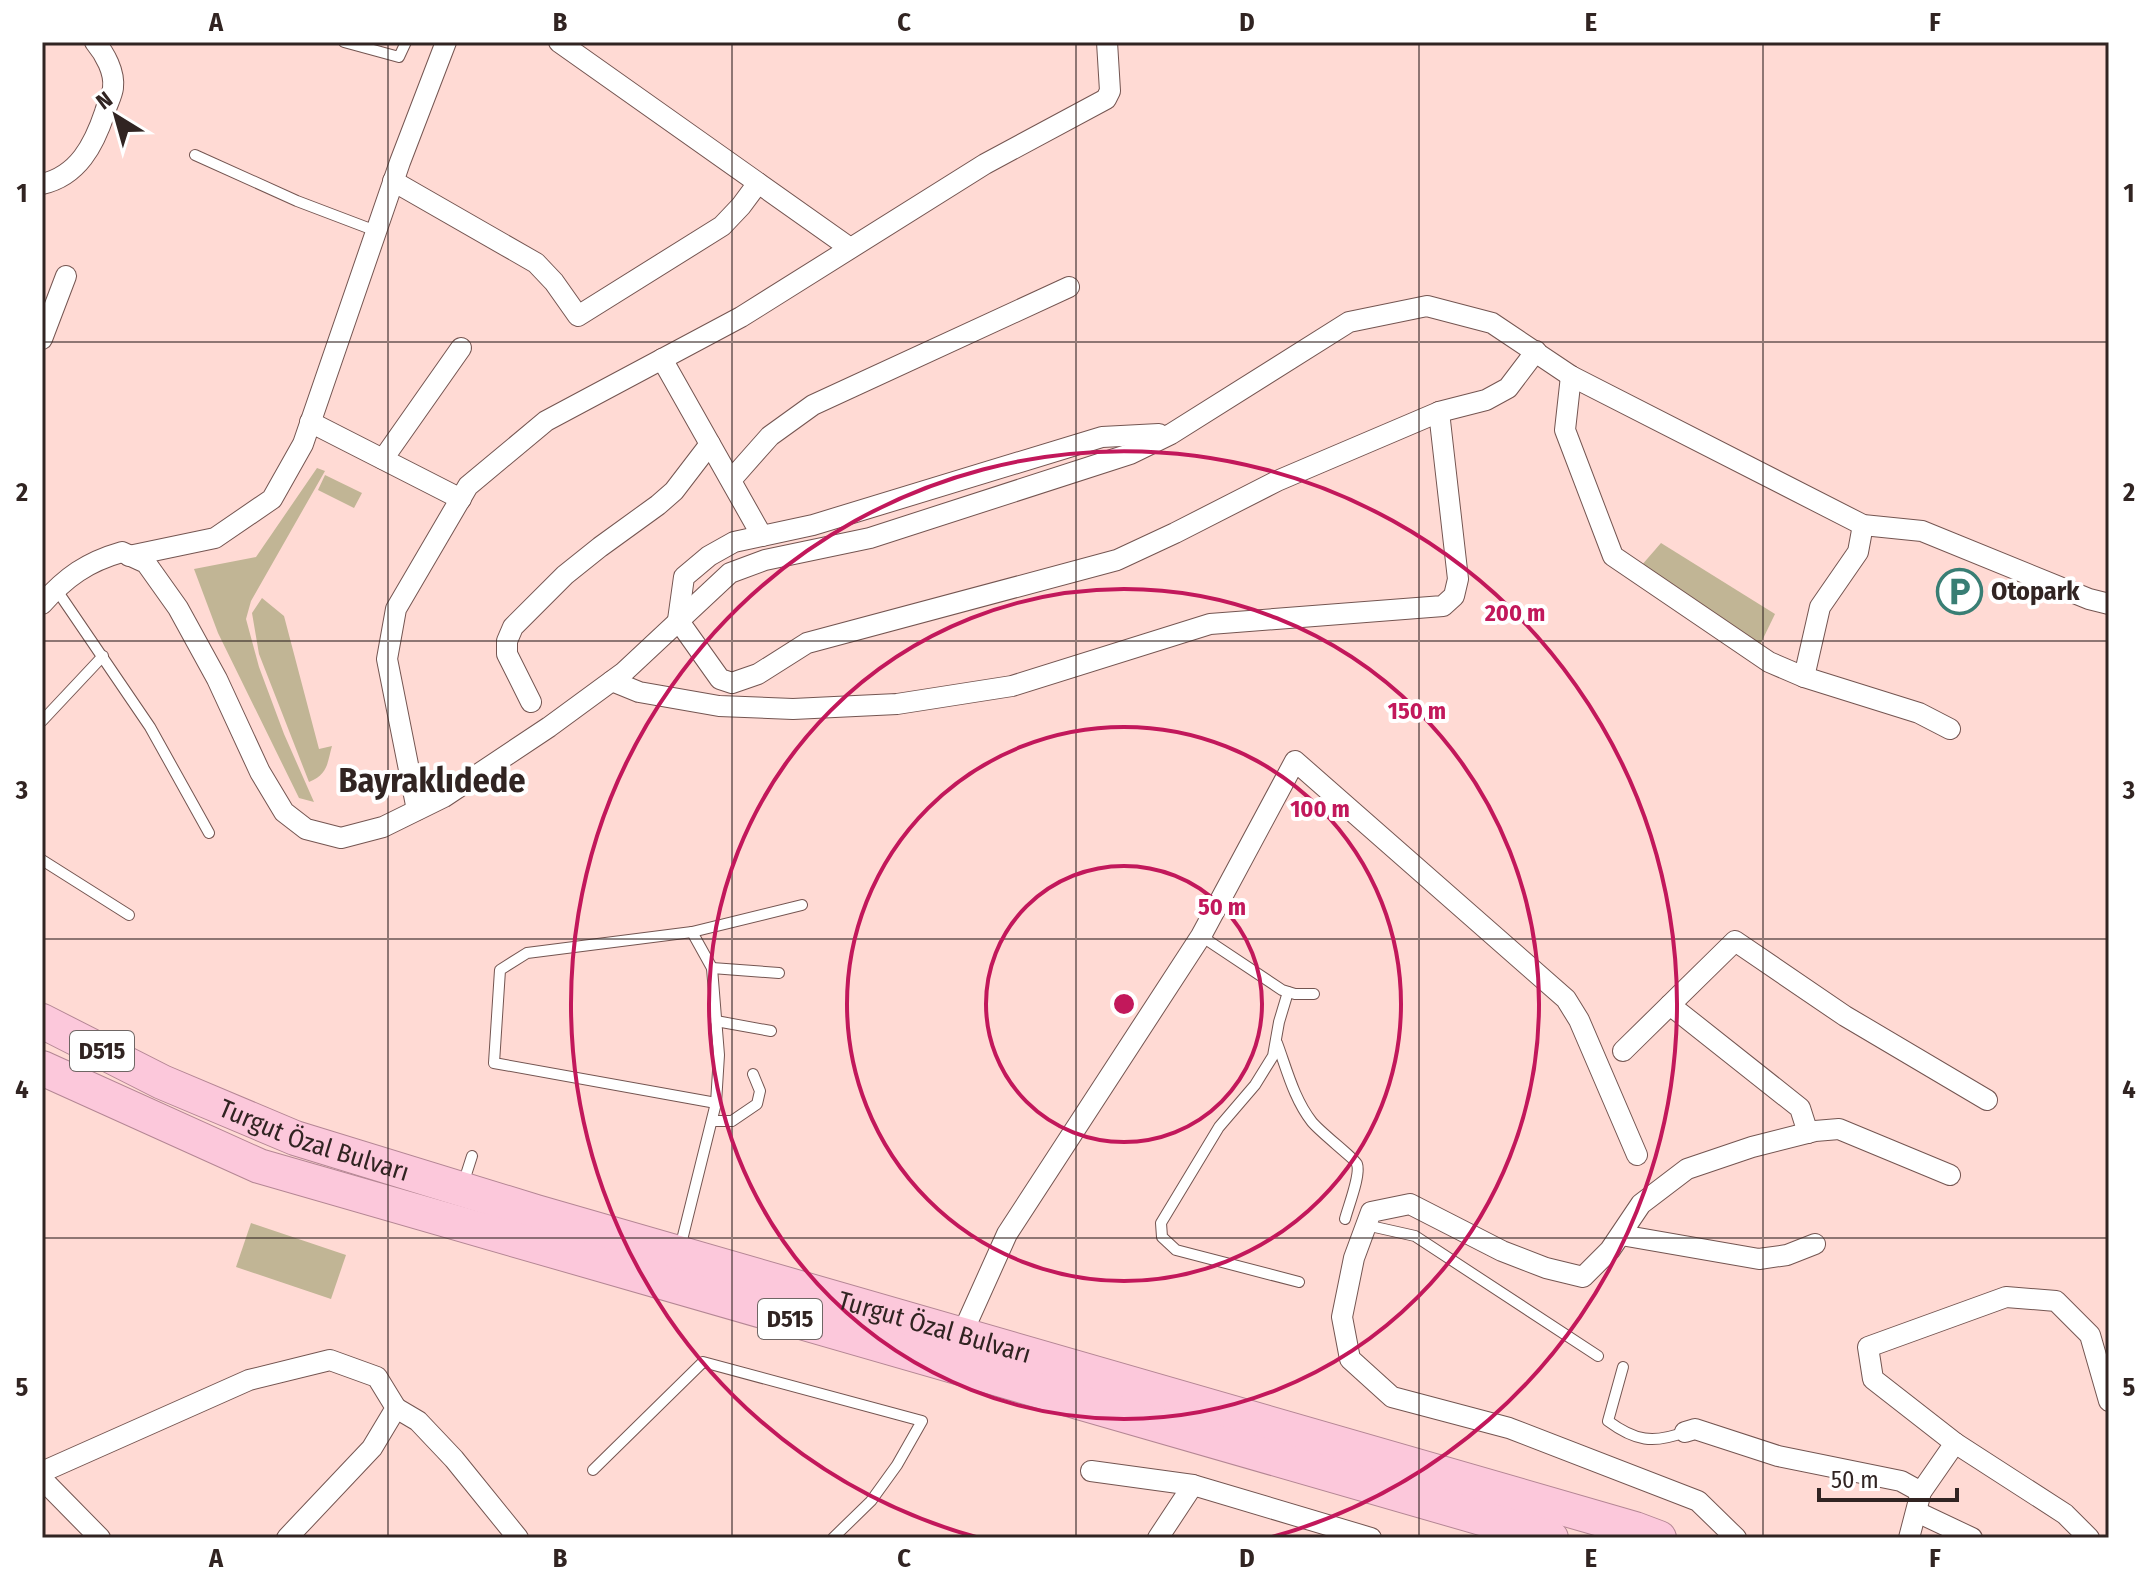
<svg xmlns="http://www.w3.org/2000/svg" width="2151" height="1580" font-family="'Fira Sans Condensed',sans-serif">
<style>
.green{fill:#c1b595}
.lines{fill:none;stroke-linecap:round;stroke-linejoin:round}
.service-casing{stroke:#745551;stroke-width:12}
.minor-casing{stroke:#745551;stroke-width:22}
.trunk-casing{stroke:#b48694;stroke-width:36}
.service{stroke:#fff;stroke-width:10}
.minor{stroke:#fff;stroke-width:20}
.trunk{stroke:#fcc8db;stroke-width:34}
.grid{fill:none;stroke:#312422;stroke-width:2;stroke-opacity:0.55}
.ring{fill:none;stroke:#c2185b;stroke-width:4}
.labels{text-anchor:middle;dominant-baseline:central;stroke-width:8;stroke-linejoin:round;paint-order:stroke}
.shield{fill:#fff;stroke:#6f6664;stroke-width:2}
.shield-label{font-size:24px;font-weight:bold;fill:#312422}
.poi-label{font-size:26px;font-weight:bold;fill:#312422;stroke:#fff;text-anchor:start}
.street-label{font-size:26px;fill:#312422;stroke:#fff}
.district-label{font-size:34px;font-weight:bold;fill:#312422;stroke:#fff}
.centre{fill:#c2185b;stroke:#fff;stroke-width:4}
.ring-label{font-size:24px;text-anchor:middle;font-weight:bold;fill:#c2185b;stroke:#fff;stroke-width:8;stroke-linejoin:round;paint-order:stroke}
.neatline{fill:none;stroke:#312422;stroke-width:3}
.grid-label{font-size:26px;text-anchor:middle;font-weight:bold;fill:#312422}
</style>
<rect width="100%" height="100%" fill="#ffdad4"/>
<g class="green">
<polygon points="317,468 325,471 251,601 246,619 259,667 284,734 314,802 299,798 218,633 194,569 256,557"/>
<polygon points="325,475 362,493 354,508 318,490"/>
<polygon points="1661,543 1775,614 1759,647 1641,566"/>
<path d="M 262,598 L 284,616 L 319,749 L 332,746 C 327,764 328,774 309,782 L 259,654 L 252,613 Z"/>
<polygon points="251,1223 346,1255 331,1299 236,1267"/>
</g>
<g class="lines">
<defs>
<g id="service">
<polyline points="344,42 399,57 406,42"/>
<polyline points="195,155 297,201 376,231"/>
<polyline points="56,589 150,727 209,833"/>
<polyline points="42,721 103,656"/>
<polyline points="42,860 129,915"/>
<polyline points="1201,936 1282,990 1295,994 1314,994"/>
<polyline points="712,968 779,973"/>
<polyline points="1288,992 1279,1022 1273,1056 1255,1085 1219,1127 1161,1223 1162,1237 1176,1250 1299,1282"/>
<polyline points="716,1021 771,1031"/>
<path d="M 1277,1043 C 1287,1070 1294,1099 1312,1122 C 1320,1132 1356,1160 1357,1164 C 1361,1175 1348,1207 1345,1219"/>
<polyline points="716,1103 494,1063 500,970 527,953 692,932 802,905"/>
<polyline points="712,1121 732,1121 757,1104 760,1091 753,1074"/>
<polyline points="463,1184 472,1156"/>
<polyline points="1366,1225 1415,1236 1598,1356"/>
<polyline points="680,1248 716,1103 719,1055 712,968 692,932"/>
<path d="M 1623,1367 L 1608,1421 C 1635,1441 1653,1444 1685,1432"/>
<polyline points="593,1470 703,1362 922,1421 897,1465 871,1501 833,1538"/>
</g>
<g id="minor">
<polyline points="559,42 850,248"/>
<polyline points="393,181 536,263 554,282 578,316 722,226 741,206 758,183"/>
<path d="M 42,184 C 78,176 94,145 105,112 C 107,104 112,96 113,88 C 115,72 105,54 95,42"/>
<polyline points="42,339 66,276"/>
<polyline points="662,359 762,536"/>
<polyline points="1571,376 1565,430 1613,556 1769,662 1804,677 1919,713 1950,729"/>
<polyline points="310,422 461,499"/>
<polyline points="1159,434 1102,437 813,525 734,542 709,556 684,577 678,620 720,679 732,683 758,674 807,643 1117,560 1175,533 1277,481 1439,412 1486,400 1508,388 1536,351"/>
<polyline points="383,459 461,348"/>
<polyline points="731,480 770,436 813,405 1069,287"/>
<polyline points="129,556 215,538 272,499 303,444 400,162 446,42"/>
<path d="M 42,604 C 66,577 87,562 122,552 L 146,563 L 178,608 L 217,679 L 260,772 L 284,812 L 306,829 L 341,838 L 383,827 L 444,797 L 549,727 L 624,672 L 730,573 L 765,560 L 870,538 L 1130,454 L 1171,434 L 1349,322 L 1427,306 L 1492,323 L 1571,376 L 1863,525 L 1922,531 L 2089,599 L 2109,604"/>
<polyline points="1804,677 1820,607 1858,552 1863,525"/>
<polyline points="612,681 639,692 719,706 793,709 897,704 1012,686 1210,624 1443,606 1454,596 1458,579 1439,412"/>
<polyline points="531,702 507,654 507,641 513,627 565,575 600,547 658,505 674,491 710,444"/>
<polyline points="417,810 387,659 396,609 468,486 546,421 741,317 985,164 1106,99 1110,91 1107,42"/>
<polyline points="1670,1005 1800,1108 1808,1133"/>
<polyline points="1623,1051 1735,941 1845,1016 1987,1100"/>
<polyline points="1621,1235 1759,1259 1787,1255 1815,1244"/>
<polyline points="962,1334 1007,1234 1201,936 1295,761 1566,999 1579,1020 1637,1155"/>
<polyline points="396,1408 418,1421 454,1459 518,1538"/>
<polyline points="1685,1432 1695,1429 1778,1456 1901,1481 1921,1492"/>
<polyline points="1955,1443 2065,1514 2089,1538"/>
<polyline points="1091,1471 1193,1485 1371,1538"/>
<polyline points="42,1472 249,1380 330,1360 377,1377 396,1408 372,1448 287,1538"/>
<polyline points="42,1479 100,1538"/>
<polyline points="1917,1512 1972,1538"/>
<polyline points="1158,1538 1193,1485"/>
<polyline points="1736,1538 1698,1501 1509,1428 1392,1397 1350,1359 1342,1317 1354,1258 1371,1212 1410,1204 1502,1251 1546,1268 1583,1277 1610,1250 1641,1204 1687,1169 1752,1147 1815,1131 1839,1129 1950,1175"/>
<polyline points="1909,1538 1921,1492 1955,1443 1873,1379 1868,1347 2006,1297 2056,1301 2090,1335 2109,1401"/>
</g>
<g id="trunk">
<path id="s1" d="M 42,1021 L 162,1082 L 295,1138 L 536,1212 L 1635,1529 L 1659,1538"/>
<polyline points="42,1068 259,1166 1551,1538"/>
</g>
</defs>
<use href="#service" class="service-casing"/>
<use href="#minor" class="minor-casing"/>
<use href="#trunk" class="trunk-casing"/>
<use href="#service" class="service"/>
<use href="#minor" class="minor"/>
<use href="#trunk" class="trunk"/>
</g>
<path class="grid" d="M 388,42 L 388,1538M 732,42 L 732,1538M 1076,42 L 1076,1538M 1419,42 L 1419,1538M 1763,42 L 1763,1538M 42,342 L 2109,342M 42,641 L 2109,641M 42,939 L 2109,939M 42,1238 L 2109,1238"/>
<g class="ring">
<circle cx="1124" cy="1004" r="138"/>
<circle cx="1124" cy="1004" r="277"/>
<circle cx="1124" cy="1004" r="415"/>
<path d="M976 1537A553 553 0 1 1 1272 1537"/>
</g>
<defs>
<symbol id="parking-ring" viewBox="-11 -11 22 22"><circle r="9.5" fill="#fff" stroke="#397e74" stroke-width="1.5"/><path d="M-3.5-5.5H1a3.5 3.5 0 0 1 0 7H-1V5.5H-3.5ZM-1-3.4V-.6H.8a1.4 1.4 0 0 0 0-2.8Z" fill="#397e74"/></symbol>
</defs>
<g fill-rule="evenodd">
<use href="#parking-ring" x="1934" y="566" width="51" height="51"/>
</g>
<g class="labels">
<g class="shield">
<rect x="70" y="1031" width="64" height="40" rx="6"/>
<rect x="758" y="1299" width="64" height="40" rx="6"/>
</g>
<g class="shield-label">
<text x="102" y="1051">D515</text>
<text x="790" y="1319">D515</text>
</g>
<g class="poi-label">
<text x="1991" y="591">Otopark</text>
</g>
<g class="street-label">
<text stroke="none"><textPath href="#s1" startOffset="298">Turgut Özal Bulvarı</textPath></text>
<text stroke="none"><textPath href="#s1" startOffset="946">Turgut Özal Bulvarı</textPath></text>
</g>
<g class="district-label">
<text x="432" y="780">Bayraklıdede</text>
</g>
</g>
<circle cx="1124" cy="1004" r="12" class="centre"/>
<g class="ring-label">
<text x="1515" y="621">200 m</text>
<text x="1417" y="719">150 m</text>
<text x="1320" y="817">100 m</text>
<text x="1222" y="915">50 m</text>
</g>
<rect width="2151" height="1580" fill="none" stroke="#ffffff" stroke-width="88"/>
<g transform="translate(116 116) rotate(323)" stroke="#ffffff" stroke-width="6" paint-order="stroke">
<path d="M0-6L14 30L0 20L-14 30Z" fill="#312422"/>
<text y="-12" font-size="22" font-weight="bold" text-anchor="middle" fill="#312422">N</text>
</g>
<path d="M1819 1488v12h138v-12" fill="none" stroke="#312422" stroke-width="4"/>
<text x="1831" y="1488" font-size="24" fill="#312422" stroke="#ffffff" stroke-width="6" paint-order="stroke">50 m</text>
<rect x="44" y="44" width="2063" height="1492" class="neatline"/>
<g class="grid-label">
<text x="216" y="31">A</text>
<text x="560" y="31">B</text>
<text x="904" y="31">C</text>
<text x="1247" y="31">D</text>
<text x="1591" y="31">E</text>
<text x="1935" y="31">F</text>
<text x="22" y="202">1</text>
<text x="2129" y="202">1</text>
<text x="22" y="501">2</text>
<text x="2129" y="501">2</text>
<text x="22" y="799">3</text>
<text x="2129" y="799">3</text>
<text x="22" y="1098">4</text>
<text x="2129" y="1098">4</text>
<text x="22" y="1396">5</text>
<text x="2129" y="1396">5</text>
<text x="216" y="1567">A</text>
<text x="560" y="1567">B</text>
<text x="904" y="1567">C</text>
<text x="1247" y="1567">D</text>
<text x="1591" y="1567">E</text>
<text x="1935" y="1567">F</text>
</g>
</svg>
